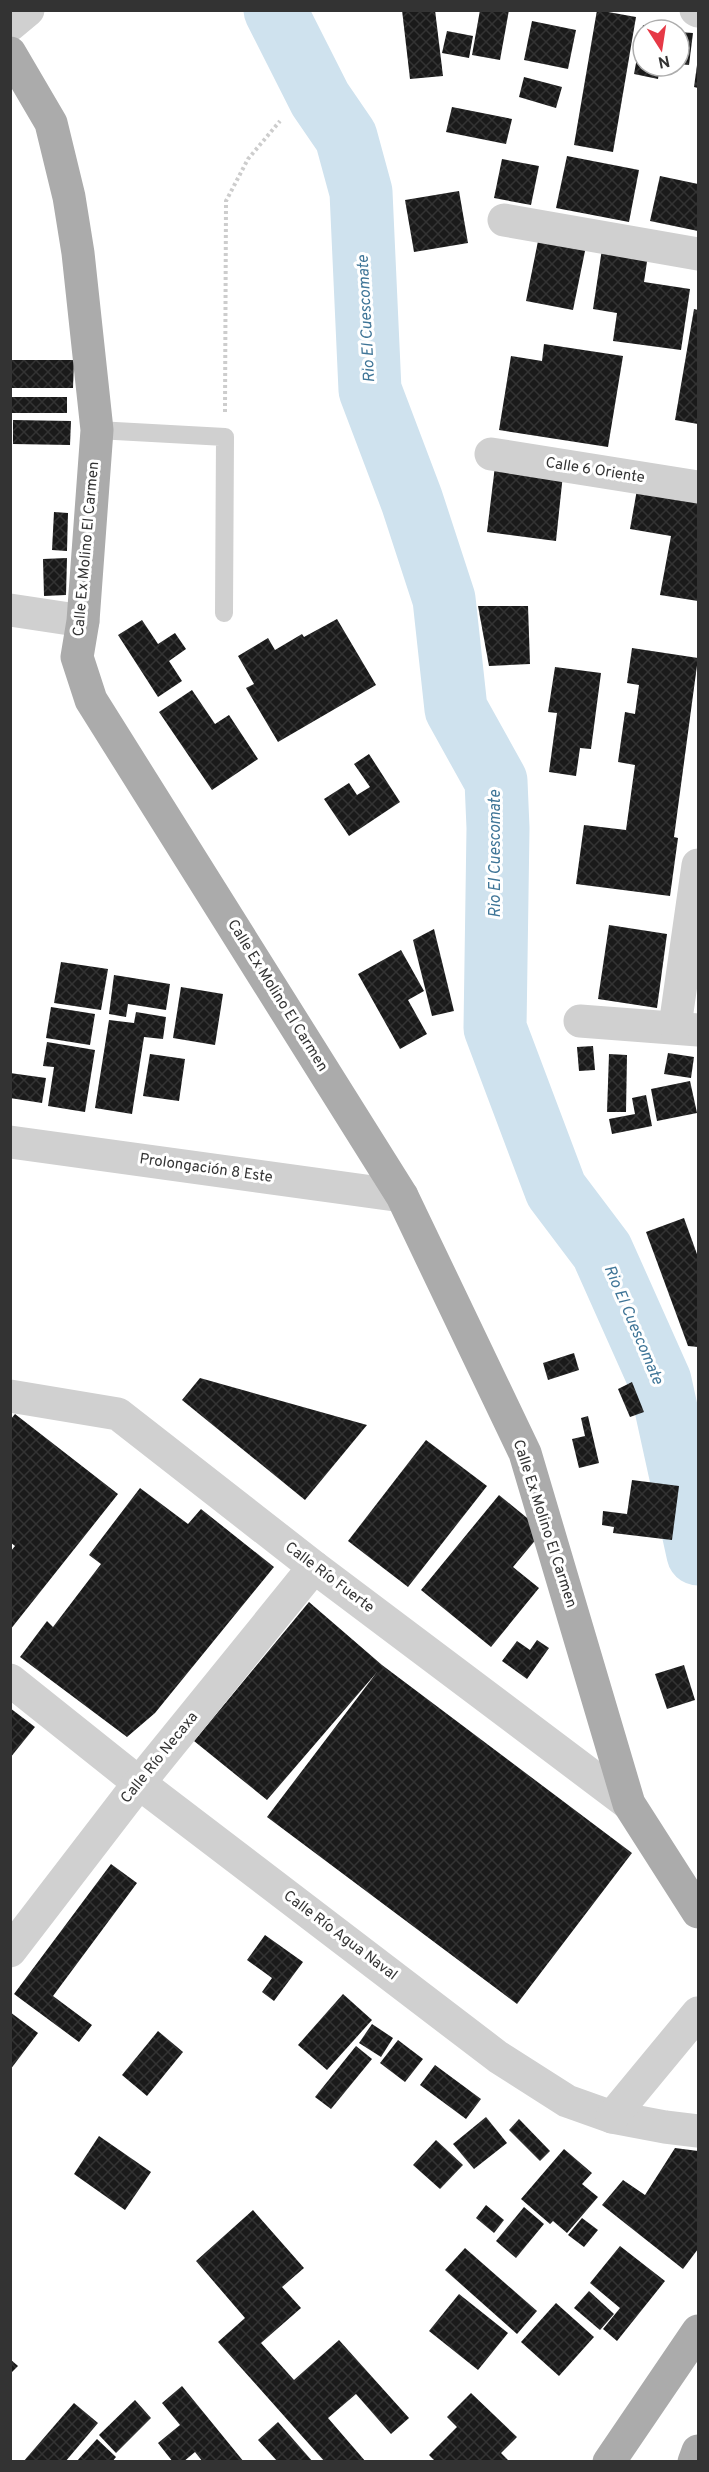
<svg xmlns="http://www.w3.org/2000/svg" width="709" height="2472" font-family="Overpass,sans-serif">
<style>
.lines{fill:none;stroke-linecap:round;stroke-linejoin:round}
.river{stroke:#cfe2ee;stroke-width:63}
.building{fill:url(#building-cross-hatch)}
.path{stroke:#cdcdcd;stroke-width:4;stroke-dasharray:3 3;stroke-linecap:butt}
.lane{stroke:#d0d0d0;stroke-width:18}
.street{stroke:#d0d0d0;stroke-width:33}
.primary{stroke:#ababab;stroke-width:33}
.labels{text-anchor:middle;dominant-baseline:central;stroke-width:6;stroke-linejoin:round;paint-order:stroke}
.street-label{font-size:15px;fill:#333;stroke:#fff}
.water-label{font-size:16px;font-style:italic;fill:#3f7597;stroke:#fff}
</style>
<defs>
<pattern id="building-cross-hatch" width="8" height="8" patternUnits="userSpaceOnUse" patternTransform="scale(1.5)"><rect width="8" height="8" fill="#1a1a1a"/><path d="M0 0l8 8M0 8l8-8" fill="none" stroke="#333"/></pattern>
</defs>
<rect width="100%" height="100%" fill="#fff"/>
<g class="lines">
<polyline class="river" points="275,10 320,99 346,137 361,192 370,390 412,501 444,599 456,709 496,781 498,828 495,1028 556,1190 602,1251 660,1381 698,1554"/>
</g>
<g class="building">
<polygon points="402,10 435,10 443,76 410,79"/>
<polygon points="480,10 509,10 500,60 472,55"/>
<polygon points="597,10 636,17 613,152 574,145"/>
<polygon points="532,21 576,30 568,69 524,60"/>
<polygon points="643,25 664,29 664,30 642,30"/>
<polygon points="642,30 643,66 660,66 658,79 634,74"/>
<polygon points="447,31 473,36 469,58 442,53"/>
<polygon points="679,32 693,33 689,65 679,64"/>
<polygon points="697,65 698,65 698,88 694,87"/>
<polygon points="524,77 562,87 556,108 519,97"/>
<polygon points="452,107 512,119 506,144 446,132"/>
<polygon points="567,156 639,170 629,222 556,208"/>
<polygon points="502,159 539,166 531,205 494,198"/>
<polygon points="660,176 698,184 698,231 650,221"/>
<polygon points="459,191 468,243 414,252 405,200"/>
<polygon points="539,236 586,246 573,310 526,301"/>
<polygon points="602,249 648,255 644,282 690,289 681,350 613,341 617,313 593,309"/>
<polygon points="694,309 698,310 698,424 675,420"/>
<polygon points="544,344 623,356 608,447 499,430 511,356 542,361"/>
<polygon points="10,360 74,360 73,388 10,388"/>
<rect x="10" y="397" width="57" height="16"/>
<polygon points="13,420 71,421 70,445 13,444"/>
<polygon points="495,466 563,474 556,541 487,532"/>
<polygon points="638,484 698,494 698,601 660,595 671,536 630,529"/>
<polygon points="54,512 68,513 67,551 52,550"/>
<polygon points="67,558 66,595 44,596 43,559"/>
<polygon points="478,606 528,606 530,664 489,666"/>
<polygon points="337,619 376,685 278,742 246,688 254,684 238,656 268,638 275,650 302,634 304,637"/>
<polygon points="142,620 158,644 175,633 186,649 169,661 182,681 158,697 118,635"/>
<polygon points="632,648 698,658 674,837 678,838 670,896 576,884 584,825 626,830 635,765 618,762 625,712 635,714 639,685 627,683"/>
<polygon points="555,667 601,673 591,749 580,748 576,776 549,772 557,713 548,712"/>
<polygon points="192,690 215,724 229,715 258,759 212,790 159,712"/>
<polygon points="369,754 400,802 349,836 324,799 349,783 357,795 370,787 354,764"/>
<polygon points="609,925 667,934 657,1008 598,999"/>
<polygon points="434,929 454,1011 432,1016 413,940"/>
<polygon points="401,950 424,991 408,1000 427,1034 400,1049 358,974"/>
<polygon points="61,962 108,969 101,1010 54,1003"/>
<polygon points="114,975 170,984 166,1010 128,1004 126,1017 109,1014"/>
<polygon points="181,987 223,994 215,1045 173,1038"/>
<polygon points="51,1007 95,1014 90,1045 46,1038"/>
<polygon points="136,1012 166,1017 163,1039 144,1037 132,1114 95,1108 109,1020 134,1023"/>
<polygon points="47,1042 95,1050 85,1112 48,1106 54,1067 43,1066"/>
<polygon points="593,1046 595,1070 579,1071 577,1047"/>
<polygon points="668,1053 694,1057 691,1078 664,1074"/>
<polygon points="150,1054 185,1059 179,1101 143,1096"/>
<polygon points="609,1054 627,1055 626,1112 607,1112"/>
<polygon points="10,1073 46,1078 42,1103 10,1098"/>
<polygon points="690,1081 697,1113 657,1121 651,1089"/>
<polygon points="646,1095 652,1126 612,1134 609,1119 635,1114 632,1098"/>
<polygon points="684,1218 698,1257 698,1347 688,1346 646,1232"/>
<polygon points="574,1353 579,1370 548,1380 543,1363"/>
<polygon points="200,1378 367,1425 305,1500 182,1400"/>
<polygon points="632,1382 644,1412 630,1417 618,1389"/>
<polygon points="15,1414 118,1494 10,1630 10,1552 15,1546 10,1542 10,1420"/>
<polygon points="588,1416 599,1463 579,1468 572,1439 585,1436 581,1418"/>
<polygon points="426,1440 487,1486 408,1587 348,1541"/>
<polygon points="632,1480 679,1486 672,1540 613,1533 614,1527 602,1525 603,1511 627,1514"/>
<polygon points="140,1488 188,1524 201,1509 274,1567 155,1713 127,1737 20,1657 47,1621 53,1627 101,1564 89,1555"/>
<polygon points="499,1495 543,1531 513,1567 539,1588 491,1647 421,1590"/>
<polygon points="309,1602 382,1665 632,1853 517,2004 267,1817 377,1672 267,1800 194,1741"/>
<polygon points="537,1640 549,1648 527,1679 502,1661 517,1641 530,1650"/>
<polygon points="684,1665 695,1700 667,1709 655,1674"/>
<polygon points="10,1708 35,1727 10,1758"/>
<polygon points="111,1864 137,1883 53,1996 92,2025 79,2042 14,1994"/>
<polygon points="265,1935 303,1962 274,2001 262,1992 272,1978 247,1960"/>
<polygon points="343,1994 372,2020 327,2070 298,2045"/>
<polygon points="10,2012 38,2033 10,2070"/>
<polygon points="372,2024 393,2038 381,2057 359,2043"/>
<polygon points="158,2031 183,2052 147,2096 122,2075"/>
<polygon points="398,2040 423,2059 405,2082 380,2063"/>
<polygon points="356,2046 372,2059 331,2109 315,2097"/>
<polygon points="435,2065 481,2099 466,2119 420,2085"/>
<polygon points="486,2117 507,2143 474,2169 453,2144"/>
<polygon points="519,2119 550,2151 540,2161 509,2130"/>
<polygon points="99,2136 151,2172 125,2210 74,2174"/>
<polygon points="436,2140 463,2165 440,2189 413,2165"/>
<polygon points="675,2148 698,2151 698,2249 683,2269 602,2205 623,2180 645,2195"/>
<polygon points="564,2149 592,2173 582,2184 598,2197 567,2233 553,2221 550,2224 521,2199"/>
<polygon points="486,2205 504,2220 494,2233 476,2218"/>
<polygon points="524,2207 544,2224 516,2258 496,2241"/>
<polygon points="253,2210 304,2268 282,2287 301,2308 261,2343 294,2380 339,2340 409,2418 391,2434 356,2394 328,2418 366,2462 325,2462 218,2342 245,2318 196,2261"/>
<polygon points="582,2218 598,2230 584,2247 568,2235"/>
<polygon points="620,2246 665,2281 617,2341 603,2329 620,2308 590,2283"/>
<polygon points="465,2248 537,2311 517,2334 445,2270"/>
<polygon points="589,2291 614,2314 600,2330 574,2308"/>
<polygon points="459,2294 508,2333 478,2370 429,2331"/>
<polygon points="556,2303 594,2337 559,2376 521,2342"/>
<polygon points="10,2359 18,2366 10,2374"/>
<polygon points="182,2386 244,2462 203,2462 195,2452 183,2462 173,2462 158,2443 180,2425 162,2403"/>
<polygon points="471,2393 517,2437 501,2453 510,2462 436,2462 429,2455 457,2427 447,2417"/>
<polygon points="135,2400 151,2418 116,2453 99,2435"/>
<polygon points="74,2403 98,2423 65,2462 23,2462"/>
<polygon points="278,2422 313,2462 278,2462 258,2440"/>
<polygon points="97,2439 116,2457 112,2462 76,2462"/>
</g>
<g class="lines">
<polyline class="path" points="225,412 226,201 248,159 280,121"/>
<polyline class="lane" points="97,430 225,437 224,613"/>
<g class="street">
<polyline points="696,10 698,11"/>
<polyline points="10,25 28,10"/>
<polyline points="504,220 698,254"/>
<polyline points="491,454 698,487"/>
<polyline points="10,610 83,621"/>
<polyline points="580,1021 698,1030"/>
<polyline points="675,1026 698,865"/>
<polyline points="10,1142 402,1196"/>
<polyline points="10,1396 118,1414 314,1567 629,1804"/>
<polyline points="10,1680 139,1783 498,2057 567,2101 612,2117 665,2127 698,2131"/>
<polyline points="10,1951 139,1783 314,1567"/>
<polyline points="612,2117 698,2013"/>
</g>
<g class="primary">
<polyline points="10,53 51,123 69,197 78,253 97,430 83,621 77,657 91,700 402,1196 525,1453 629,1804 698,1912"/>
<polyline points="609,2462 698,2331"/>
<polyline points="694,2462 698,2451"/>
</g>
</g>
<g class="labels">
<g class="street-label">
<text transform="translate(595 471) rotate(9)">Calle 6 Oriente</text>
<text transform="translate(87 549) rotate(-85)">Calle Ex Molino El Carmen</text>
<text transform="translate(277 996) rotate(58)">Calle Ex Molino El Carmen</text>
<text transform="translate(206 1169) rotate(8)">Prolongación 8 Este</text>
<text transform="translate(544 1524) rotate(72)">Calle Ex Molino El Carmen</text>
<text transform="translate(329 1578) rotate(37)">Calle Río Fuerte</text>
<text transform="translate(160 1758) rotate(-51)">Calle Río Necaxa</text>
<text transform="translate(340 1936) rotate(37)">Calle Río Agua Naval</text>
</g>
<g class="water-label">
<text transform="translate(367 319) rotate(-93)">Rio El Cuescomate</text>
<text transform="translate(496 854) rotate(-90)">Rio El Cuescomate</text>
<text transform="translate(633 1325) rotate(67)">Rio El Cuescomate</text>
</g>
</g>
<rect width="709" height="2472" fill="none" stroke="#333333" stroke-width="24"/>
<g transform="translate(661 48) rotate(168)"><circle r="28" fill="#ffffff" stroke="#adadad" stroke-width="1.5"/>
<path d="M0-4.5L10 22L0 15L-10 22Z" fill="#e63946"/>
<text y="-9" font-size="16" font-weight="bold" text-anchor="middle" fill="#333333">N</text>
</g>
</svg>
